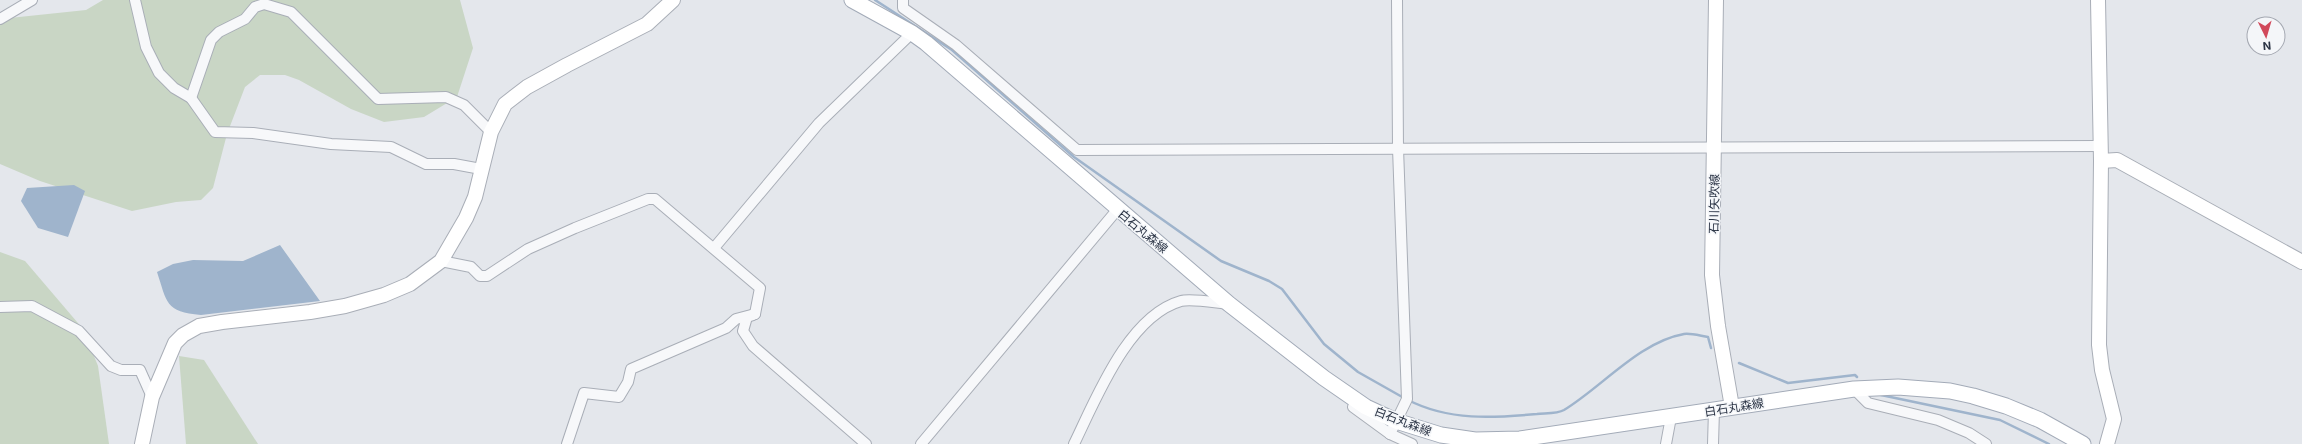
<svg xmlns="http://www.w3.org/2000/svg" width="2302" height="444" font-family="Inter,'Noto Sans JP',sans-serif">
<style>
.green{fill:#c9d6c5}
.water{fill:#9fb4cc}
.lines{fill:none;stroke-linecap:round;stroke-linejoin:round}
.stream{stroke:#9fb4cc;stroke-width:2.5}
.street-casing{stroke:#a9aeb7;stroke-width:12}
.secondary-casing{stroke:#a9aeb7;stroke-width:16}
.primary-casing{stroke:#a3abb8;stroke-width:17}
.street{stroke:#f7f8fa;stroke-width:10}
.secondary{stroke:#fff;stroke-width:14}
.primary{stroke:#fff;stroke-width:15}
.labels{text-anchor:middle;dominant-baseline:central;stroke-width:3;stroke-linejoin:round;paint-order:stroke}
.street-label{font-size:12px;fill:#2b3445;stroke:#f4f6f9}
</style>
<rect width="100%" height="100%" fill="#e4e7ec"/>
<g class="green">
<polygon points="103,0 460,0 473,48 457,97 424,117 384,122 351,109 299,80 285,75 260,75 245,87 227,134 213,188 201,200 176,202 132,211 40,181 0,164 0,19 86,10"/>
<polygon points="0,252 25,261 83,329 98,366 109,444 0,444"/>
<polygon points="179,356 204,360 258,444 186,444"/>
</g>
<g class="water">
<polygon points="74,185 85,191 68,237 38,228 21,201 27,188"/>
<path d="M 280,245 L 320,301 L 201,315 C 165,312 167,302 157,272 L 173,264 L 193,260 L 243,261 Z"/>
</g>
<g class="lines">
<g class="stream">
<polyline points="875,0 952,50 1074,157 1221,261 1269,281 1282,289 1324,344 1358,372 1404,398"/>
<polyline points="1739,363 1788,383 1855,375 1857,377"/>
<polyline points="1881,395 2000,420 2049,444"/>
<path d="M 1408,400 C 1449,421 1493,418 1537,414 C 1544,413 1557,414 1564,410 C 1602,387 1639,342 1684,334 C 1691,333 1701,336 1708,337 L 1711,348"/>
</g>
<defs>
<g id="street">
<polyline points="135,0 146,47 159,73 174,88 191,98 215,132 253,133 331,144 391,147 426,164 454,164 481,169"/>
<polyline points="903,0 903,8 956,45 1077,150 2100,146"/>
<polyline points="0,19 32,0"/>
<polyline points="191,98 211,40 219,32 245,19 255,7 264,4 291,12 378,99 446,97 464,105 491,132"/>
<polyline points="714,248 819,123 912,33"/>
<polyline points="441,261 471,267 480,276 487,276 528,249 575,228 648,199 655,199 760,288 755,314"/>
<polyline points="0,307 32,306 79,331 111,366 121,370 140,370 152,397"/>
<polyline points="753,315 747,317 743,331 753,346 866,444"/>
<polyline points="1854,389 1868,403 1938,420 1969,433 1986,444"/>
<polyline points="1353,407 1390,434 1412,444"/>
<polyline points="1390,434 1407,399 1398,148 1397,0"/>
<polyline points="567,444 584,393 619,397 628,382 631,369 726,328 736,319 755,314"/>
<polyline points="921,444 1117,210"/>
<path d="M 1074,444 C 1096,399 1128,316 1181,301 C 1191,298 1217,303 1229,304"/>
<polyline points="1666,444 1671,417"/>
<polyline points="1713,444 1714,410"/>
</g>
<g id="secondary">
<polyline points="1716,0 1712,275 1718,326 1732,407"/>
<polyline points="2098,0 2101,161 2099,345 2102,370 2114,419 2107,444"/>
<polyline points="2101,161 2117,160 2302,262"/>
<polyline points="142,444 152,397 175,343 183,335 199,326 222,322 310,312 345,306 384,295 410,284 441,261 466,218 475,197 491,132 505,104 527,87 567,65 647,24 673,0"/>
</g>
<polyline id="primary" points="852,0 912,33 926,43 1229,304 1324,378 1366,407 1396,421 1441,435 1475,440 1520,439 1854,389 1898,387 1950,391 1973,396 2006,406 2040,420 2083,444"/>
</defs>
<use href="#street" class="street-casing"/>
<use href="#secondary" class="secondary-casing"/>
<use href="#primary" class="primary-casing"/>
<use href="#street" class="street"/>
<use href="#secondary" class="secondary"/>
<use href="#primary" class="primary"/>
</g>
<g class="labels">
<g class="street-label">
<text transform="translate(1714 204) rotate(-89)">石川矢吹線</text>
<text transform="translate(1143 231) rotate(40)">白石丸森線</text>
<text transform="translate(1734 407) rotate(-9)">白石丸森線</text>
<text transform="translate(1403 421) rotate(21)">白石丸森線</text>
</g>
</g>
<g transform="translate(2266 36) rotate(175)"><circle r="19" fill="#f4f6f9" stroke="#a4a8b1"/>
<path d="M0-3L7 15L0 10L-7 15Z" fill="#d1495b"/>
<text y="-6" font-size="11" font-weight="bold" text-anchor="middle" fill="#2b3445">N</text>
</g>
</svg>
